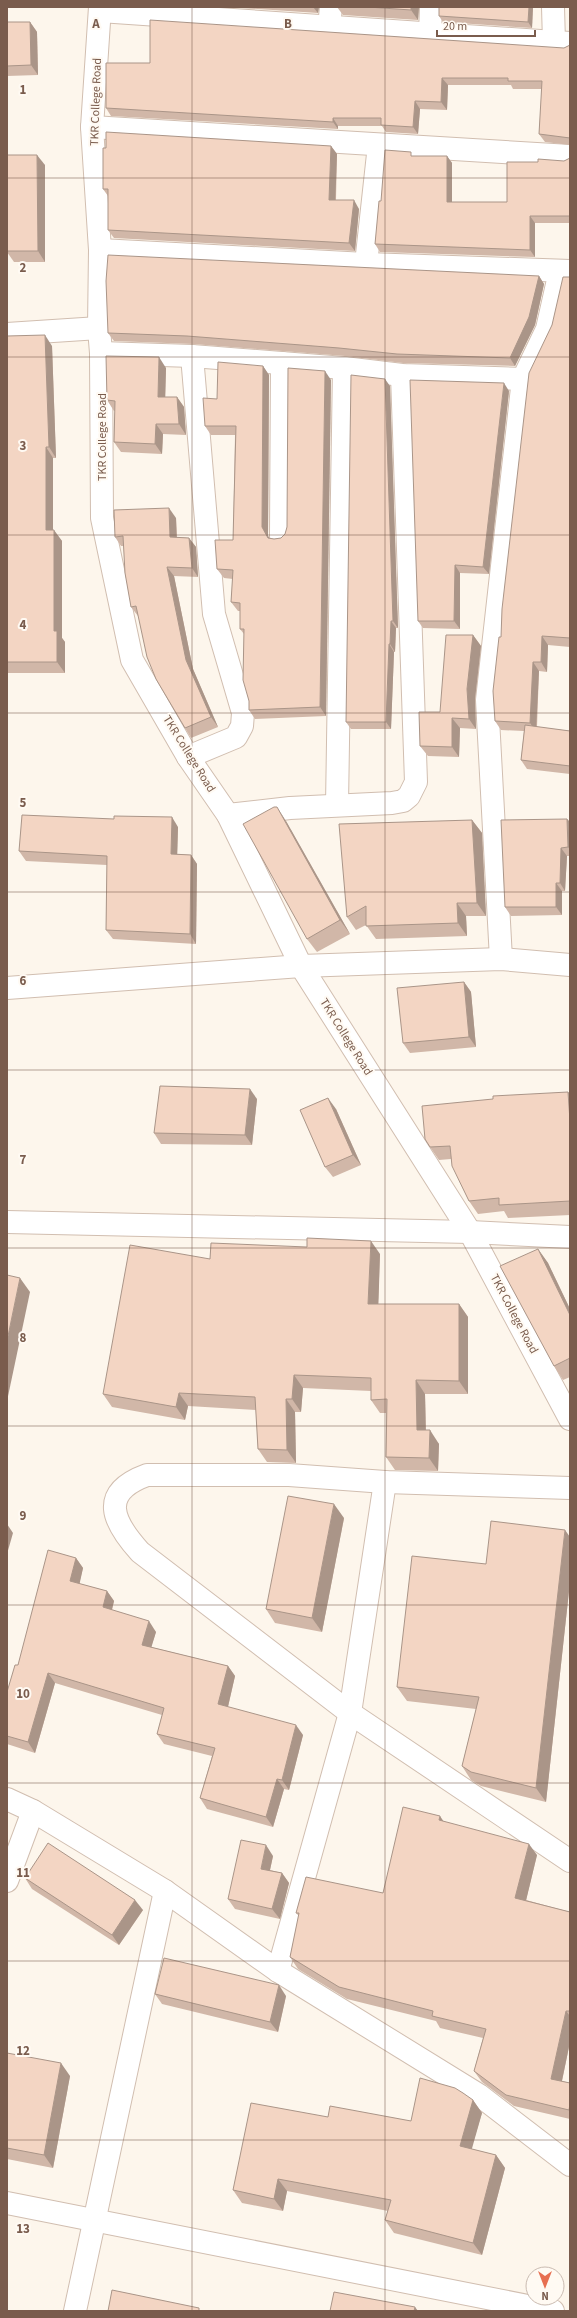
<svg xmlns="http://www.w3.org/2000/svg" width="577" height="2318" font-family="'Source Sans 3',sans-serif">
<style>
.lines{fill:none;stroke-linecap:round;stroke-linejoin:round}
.minor-casing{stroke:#d1beb0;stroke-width:24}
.minor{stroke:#fff;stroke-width:22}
.wall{fill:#d1b7a8}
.shaded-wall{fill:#aa9588}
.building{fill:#f3d5c3;stroke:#aa9588}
.grid{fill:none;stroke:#7a5c4d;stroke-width:1;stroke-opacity:0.55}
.labels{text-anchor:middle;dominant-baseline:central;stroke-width:4;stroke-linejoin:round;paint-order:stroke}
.street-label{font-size:12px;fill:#7a5c4d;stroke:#fffaf3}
.grid-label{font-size:13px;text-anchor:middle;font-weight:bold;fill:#7a5c4d;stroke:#fffaf3;stroke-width:4;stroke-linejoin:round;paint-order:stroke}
</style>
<rect width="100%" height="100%" fill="#fdf6ec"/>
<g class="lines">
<defs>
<g id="minor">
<polyline points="100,7 92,127 100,250 99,328 101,353 102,518 132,660 188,757 228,815 301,966 470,1232 570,1419"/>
<polyline points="553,7 554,42"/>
<polyline points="100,11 570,43"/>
<polyline points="329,27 331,7"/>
<polyline points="430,34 431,7"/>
<polyline points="92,127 570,156"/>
<polyline points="100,250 366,264 570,271"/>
<polyline points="366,264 379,145"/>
<polyline points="7,334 99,328"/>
<polyline points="101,353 192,356 344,368 402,375 523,379"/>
<polyline points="281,536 282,363"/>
<polyline points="188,757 236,737 242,726 243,713 214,614 192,356"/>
<polyline points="337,805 344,368"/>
<polyline points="228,815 290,808 392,803 403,801 409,796 416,782 402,375"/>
<polyline points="501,959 487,700 523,379 547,329 560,271"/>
<polyline points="7,988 301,966 501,959 570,965"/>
<polyline points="7,1222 470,1232 570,1237"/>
<path d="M 570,1488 L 385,1482 L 289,1475 L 147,1475 C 98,1493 113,1522 140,1552 L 350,1713 L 570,1861"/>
<polyline points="7,1799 33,1811 165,1891 278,1971 479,2095 570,2165"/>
<polyline points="7,1881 33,1811"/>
<polyline points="278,1971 350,1713 385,1482"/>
<polyline points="7,2203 553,2311"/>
<polyline points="75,2311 165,1891"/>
</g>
</defs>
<use href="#minor" class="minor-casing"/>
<use href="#minor" class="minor"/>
</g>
<g class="wall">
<polygon points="225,7 319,7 318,13"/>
<polygon points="337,7 419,7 418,20 343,15"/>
<polygon points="439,7 533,7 532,28 443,22 439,16"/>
<polygon points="7,22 30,22 37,32 38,75 7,76"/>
<polygon points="570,45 570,145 545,142 539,134 542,89 513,89 511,85 448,85 447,110 420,109 418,134 386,132 382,126 338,126 338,129 111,116 106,108 150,63 564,48"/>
<polygon points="331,146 337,154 336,200 359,209 355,251 114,238 108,230 108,196 103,189"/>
<polygon points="7,155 45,165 45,262 14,262 7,252"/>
<polygon points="414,156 447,156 452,163 452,202 507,202 538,162 564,161 570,158 570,223 535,223 535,257 380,252 375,244 381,201"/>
<polygon points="539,276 544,284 535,325 515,366 403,363 345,356 193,344 114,341 108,333"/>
<polygon points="570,277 570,647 548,645 547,672 539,671 537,727 570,731 570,774 527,769 521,760 524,731 501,730 495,721 501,637 552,325"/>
<polygon points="7,336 52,346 56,458 53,458 53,530 62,541 62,638 65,642 65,673 7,673"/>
<polygon points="263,366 269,375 268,536 270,538 274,539 281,538 285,534 331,380 326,716 255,719 249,710 249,701 244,634 240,629 240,611 238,611 231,602 233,579 224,578 217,569 233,540 235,435 211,435 205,426 217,399"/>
<polygon points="166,368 165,397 177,397 184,407 186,435 163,434 162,454 121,452 114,442 115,411 114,411 107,400"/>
<polygon points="390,386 398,628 396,628 395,652 394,652 391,729 351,729 346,722"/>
<polygon points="509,391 489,574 460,573 460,629 423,628 418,621"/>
<polygon points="176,518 177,537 189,538 196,547 198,577 174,576 193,669 218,727 191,738 185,728 138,616 131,607 124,546 121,546 115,537"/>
<polygon points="473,635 481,646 475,699 476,729 460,728 459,757 428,756 420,746 440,712"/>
<polygon points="567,819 570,822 570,856 567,856 565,891 562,891 562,915 511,916 505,907"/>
<polygon points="472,820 482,833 486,916 466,916 467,936 376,939 366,925 356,930 347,917"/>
<polygon points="286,821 350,934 317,952 307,939"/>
<polygon points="178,827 177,854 191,855 197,864 196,944 113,939 106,930 107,865 26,861 19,851"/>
<polygon points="464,982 471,992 476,1047 410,1053 403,1043"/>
<polygon points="568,1092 570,1094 570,1215 508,1218 504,1211 478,1214 469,1201 451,1159 439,1160 430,1147"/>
<polygon points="257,1099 252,1145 161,1144 154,1133"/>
<polygon points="336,1109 361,1165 333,1177 325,1167"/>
<polygon points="538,1249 548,1263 570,1309 570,1377 563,1380 554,1366"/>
<polygon points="380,1254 378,1304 459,1304 468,1317 468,1394 425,1394 426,1430 439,1444 438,1471 395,1470 386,1457 386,1413 380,1413 371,1400 371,1391 303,1388 301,1412 295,1412 296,1463 267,1462 258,1449 256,1410 188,1406 185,1420 112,1407 103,1394 210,1259"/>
<polygon points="344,1518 322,1632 275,1623 266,1609"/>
<polygon points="570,1537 570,1582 546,1802 481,1786 471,1780 462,1766 476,1709 407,1701 397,1687 486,1564"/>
<polygon points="76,1558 83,1568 79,1584 107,1591 114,1601 112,1610 156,1632 151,1647 228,1666 235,1676 228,1707 303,1735 289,1790 284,1789 273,1827 207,1809 200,1798 212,1756 164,1744 157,1734 162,1715 55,1683 35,1753 7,1744 7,1692 18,1665"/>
<polygon points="443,1821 537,1855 526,1900 570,1912 570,2042 562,2081 570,2083 570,2119 514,2106 482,2082 474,2071 483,2038 440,2028 436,2021 347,1999 298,1969 290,1957 299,1916 296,1913 383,1893"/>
<polygon points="273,1856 270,1870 282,1873 289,1883 280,1919 235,1909 228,1899"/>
<polygon points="25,1878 143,1910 119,1945 32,1889"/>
<polygon points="155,1994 286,1996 278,2032 162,2004"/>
<polygon points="7,2053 70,2076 53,2168 7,2159"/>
<polygon points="473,2100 482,2113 471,2149 496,2155 505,2168 482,2255 394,2233 385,2220 388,2211 287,2191 283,2211 242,2203 233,2190 328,2117 411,2121"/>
</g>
<g class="shaded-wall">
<polygon points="313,7 319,7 318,13"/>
<polygon points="411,7 419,7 418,20 411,10"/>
<polygon points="529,7 533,7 532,28 528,22"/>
<polygon points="30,22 37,32 38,75 31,65"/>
<polygon points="442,78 448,85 447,110 441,102"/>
<polygon points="415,101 420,109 418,134 413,127"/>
<polygon points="333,118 338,126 338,129 333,122"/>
<polygon points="331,146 337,154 335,209 329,200"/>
<polygon points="37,155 45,165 45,262 38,251"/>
<polygon points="447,156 452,163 452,210 447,202"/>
<polygon points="354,200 359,209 355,251 349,243"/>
<polygon points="530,216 535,223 535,257 530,250"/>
<polygon points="539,276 544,284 535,325 515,366 510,358"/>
<polygon points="45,335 52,346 56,458 49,447"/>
<polygon points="159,357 166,368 165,407 158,397"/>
<polygon points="263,366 269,375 268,536 274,547 268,538 262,527"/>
<polygon points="325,371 331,380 326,716 320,707"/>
<polygon points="385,379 390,386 398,628 393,621"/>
<polygon points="504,383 509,391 489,574 483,567"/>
<polygon points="177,397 184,407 186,435 179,424"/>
<polygon points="156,424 163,434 162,454 155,444"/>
<polygon points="46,447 53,458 53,541 46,530"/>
<polygon points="169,508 176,518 177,547 170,537"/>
<polygon points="54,530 62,541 62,638 65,642 65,673 57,662 54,631"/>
<polygon points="189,538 196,547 198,577 192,568"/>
<polygon points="455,565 460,573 460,629 454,621"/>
<polygon points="167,567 174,576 193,669 218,727 211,717 186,660"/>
<polygon points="391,621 396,628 395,652 390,644"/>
<polygon points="473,635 481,646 475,699 476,729 469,719 467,689"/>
<polygon points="542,636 548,645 547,672 541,662"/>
<polygon points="389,644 394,652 391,729 386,722"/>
<polygon points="533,662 539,671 536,732 530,723"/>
<polygon points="452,718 460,728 459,757 452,747"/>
<polygon points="277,807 286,821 350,934 340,920"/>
<polygon points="172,817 178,827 177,863 171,854"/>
<polygon points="567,819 570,822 570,850 568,847"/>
<polygon points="472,820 482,833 486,916 477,903"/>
<polygon points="561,848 567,856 565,891 560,883"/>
<polygon points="191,855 197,864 196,944 190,934"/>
<polygon points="556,883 562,891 562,915 556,907"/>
<polygon points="457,903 466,916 467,936 458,923"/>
<polygon points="464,982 471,992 476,1047 469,1037"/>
<polygon points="250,1089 257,1099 252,1145 245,1135"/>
<polygon points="568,1092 570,1094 570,1121"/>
<polygon points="328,1098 336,1109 361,1165 353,1155"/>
<polygon points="371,1241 380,1254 378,1317 368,1304"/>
<polygon points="538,1249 548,1263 570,1309 570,1315"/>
<polygon points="20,1278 30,1292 7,1401 7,1341"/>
<polygon points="459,1304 468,1317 468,1394 459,1381"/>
<polygon points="294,1375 303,1388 301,1412 292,1399"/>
<polygon points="416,1380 425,1394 426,1443 417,1430"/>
<polygon points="179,1393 188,1406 185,1420 176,1407"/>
<polygon points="286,1399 295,1412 296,1463 287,1450"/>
<polygon points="430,1430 439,1444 438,1471 429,1458"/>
<polygon points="334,1504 344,1518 322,1632 312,1618"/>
<polygon points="7,1524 13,1533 7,1554"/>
<polygon points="565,1530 570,1537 570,1582 546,1802 536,1788"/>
<polygon points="76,1558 83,1568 78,1591 70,1581"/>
<polygon points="107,1591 114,1601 110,1617 103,1607"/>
<polygon points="149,1621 156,1632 149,1655 142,1645"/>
<polygon points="228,1666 235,1676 226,1715 218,1704"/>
<polygon points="48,1673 55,1683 35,1753 28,1742"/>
<polygon points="296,1725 303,1735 289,1790 282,1780"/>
<polygon points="277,1779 284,1789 273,1827 266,1817"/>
<polygon points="440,1816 448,1828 439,1820"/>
<polygon points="529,1844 537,1855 524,1909 515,1898"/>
<polygon points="266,1845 273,1856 268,1879 261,1869"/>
<polygon points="282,1873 289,1883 280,1919 272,1909"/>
<polygon points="135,1900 143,1910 119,1945 112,1935"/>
<polygon points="279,1985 286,1996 278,2032 270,2022"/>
<polygon points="566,2011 570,2016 570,2042 560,2090 551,2079"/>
<polygon points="61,2063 70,2076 53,2168 44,2155"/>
<polygon points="473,2100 482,2113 469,2159 460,2146"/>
<polygon points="496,2155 505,2168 482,2255 473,2243"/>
<polygon points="278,2179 287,2191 283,2211 274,2199"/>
<polygon points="415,2307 418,2311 414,2311"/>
</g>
<g class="building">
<polygon points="368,7 411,7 411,10"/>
<polygon points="439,7 529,7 528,22 439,16"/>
<polygon points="150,20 564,48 570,45 570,138 539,134 542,81 508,81 508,78 442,78 441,102 415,101 413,127 381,125 381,118 333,118 333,122 106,108 106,63 150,63"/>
<polygon points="7,22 30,22 31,65 7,66"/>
<polygon points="106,132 331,146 329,200 354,200 349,243 108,230 108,189 103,189 103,148 106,148"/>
<polygon points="385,150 411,152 411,156 447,156 447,202 507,202 507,162 538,162 538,159 564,161 570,158 570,216 530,216 530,250 375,244 379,201 381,201"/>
<polygon points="7,155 37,155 38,251 7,251"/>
<polygon points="108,255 539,276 529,317 510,358 397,354 339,348 187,336 108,333 106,281"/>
<polygon points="563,277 570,277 570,638 542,636 541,662 533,662 530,723 495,721 493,691 499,637 501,637 502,609 529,373 552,325"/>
<polygon points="45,335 49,447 46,447 46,530 54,530 54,631 57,631 57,662 7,662 7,336"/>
<polygon points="106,356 159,357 158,397 177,397 179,424 156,424 155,444 114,442 115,401 107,400"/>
<polygon points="218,362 263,366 262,527 268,538 274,539 281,538 285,534 287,527 288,368 325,371 320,707 249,710 249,701 243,680 244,629 240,629 240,603 231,602 233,570 217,569 215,540 233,540 236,426 205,426 203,398 217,399"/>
<polygon points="351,375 385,379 393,621 391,621 390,644 389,644 386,722 346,722"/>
<polygon points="410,380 504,383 483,567 455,565 454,621 418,621"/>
<polygon points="169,508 170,537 189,538 192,568 167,567 186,660 211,717 185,728 156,679 147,657 136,606 131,607 125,573 123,536 115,537 114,510"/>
<polygon points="446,635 473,635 467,689 469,719 452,718 452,747 420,746 419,712 440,712"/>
<polygon points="525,725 570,731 570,766 521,760"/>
<polygon points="274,807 277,807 340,920 307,939 243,824"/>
<polygon points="22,815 114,819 114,816 172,817 171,854 191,855 190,934 106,930 107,856 19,851"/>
<polygon points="567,819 568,847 561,848 560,883 556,883 556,907 505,907 501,820"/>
<polygon points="472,820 477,903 457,903 458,923 366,926 366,906 347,917 339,824"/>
<polygon points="464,982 469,1037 403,1043 397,988"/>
<polygon points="160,1086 250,1089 245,1135 154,1133"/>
<polygon points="568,1092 570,1121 570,1201 499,1205 499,1198 469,1201 452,1166 450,1146 430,1147 425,1139 422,1106 493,1099 493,1096"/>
<polygon points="328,1098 353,1155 325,1167 300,1110"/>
<polygon points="307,1238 371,1241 368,1304 459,1304 459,1381 416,1380 417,1430 430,1430 429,1458 386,1457 387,1399 371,1400 371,1378 294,1375 292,1399 286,1399 287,1450 258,1449 255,1397 179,1393 176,1407 103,1394 130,1245 210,1259 211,1243 307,1247"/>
<polygon points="538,1249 570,1315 570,1358 554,1366 500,1266"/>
<polygon points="7,1275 20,1278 7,1341"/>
<polygon points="288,1496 334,1504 312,1618 266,1609"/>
<polygon points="491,1521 565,1530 536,1788 471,1772 462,1766 479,1697 397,1687 412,1556 486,1564"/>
<polygon points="48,1550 76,1558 70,1581 107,1591 103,1607 149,1621 142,1645 228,1666 218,1704 296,1725 282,1780 277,1779 266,1817 200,1798 215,1748 157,1734 164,1708 48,1673 28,1742 7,1736 7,1692 15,1665 18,1665"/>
<polygon points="403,1807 440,1816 439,1820 529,1844 515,1898 570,1912 570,2011 566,2011 551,2079 570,2083 570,2104 569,2110 506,2095 474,2071 486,2029 432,2016 433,2011 339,1987 290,1957 299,1913 296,1913 306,1877 383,1893"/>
<polygon points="241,1840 266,1845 261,1869 282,1873 272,1909 228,1899"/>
<polygon points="48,1843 135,1900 112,1935 25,1878"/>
<polygon points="164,1958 279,1985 270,2022 155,1994"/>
<polygon points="7,2053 61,2063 44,2155 7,2148"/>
<polygon points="420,2078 455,2088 463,2093 473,2100 460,2146 496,2155 473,2243 385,2220 391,2200 278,2179 274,2199 233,2190 251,2103 328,2117 330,2106 411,2121"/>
<polygon points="112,2290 199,2308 199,2311 108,2311"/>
<polygon points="334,2292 415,2307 414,2311 330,2311"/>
</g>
<path class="grid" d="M 192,7 L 192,2311M 385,7 L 385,2311M 7,178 L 570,178M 7,357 L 570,357M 7,535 L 570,535M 7,713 L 570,713M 7,892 L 570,892M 7,1070 L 570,1070M 7,1248 L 570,1248M 7,1426 L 570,1426M 7,1605 L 570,1605M 7,1783 L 570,1783M 7,1961 L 570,1961M 7,2140 L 570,2140"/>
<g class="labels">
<g class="street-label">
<text transform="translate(96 102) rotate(-88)">TKR College Road</text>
<text transform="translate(102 437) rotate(-90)">TKR College Road</text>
<text transform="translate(189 754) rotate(58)">TKR College Road</text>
<text transform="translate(346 1037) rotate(58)">TKR College Road</text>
<text transform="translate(514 1314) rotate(62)">TKR College Road</text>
</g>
</g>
<g class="grid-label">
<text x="96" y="28">A</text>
<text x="288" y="28">B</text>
<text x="23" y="94">1</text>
<text x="23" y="272">2</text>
<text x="23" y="450">3</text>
<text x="23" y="629">4</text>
<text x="23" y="807">5</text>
<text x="23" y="985">6</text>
<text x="23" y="1164">7</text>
<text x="23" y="1342">8</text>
<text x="23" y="1520">9</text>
<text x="23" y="1698">10</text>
<text x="23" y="1877">11</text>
<text x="23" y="2055">12</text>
<text x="23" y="2233">13</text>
</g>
<rect width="577" height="2318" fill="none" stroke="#7a5c4d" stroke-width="16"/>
<g transform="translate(545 2286) rotate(180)"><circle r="19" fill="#fffaf3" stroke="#cabbb1"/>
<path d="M0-3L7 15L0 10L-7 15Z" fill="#e76f51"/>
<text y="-6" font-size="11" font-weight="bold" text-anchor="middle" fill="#7a5c4d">N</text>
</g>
<path d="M437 30v6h98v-6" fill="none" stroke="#7a5c4d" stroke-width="2"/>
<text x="443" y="30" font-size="12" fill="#7a5c4d" stroke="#fffaf3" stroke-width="3" paint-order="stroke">20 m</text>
</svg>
